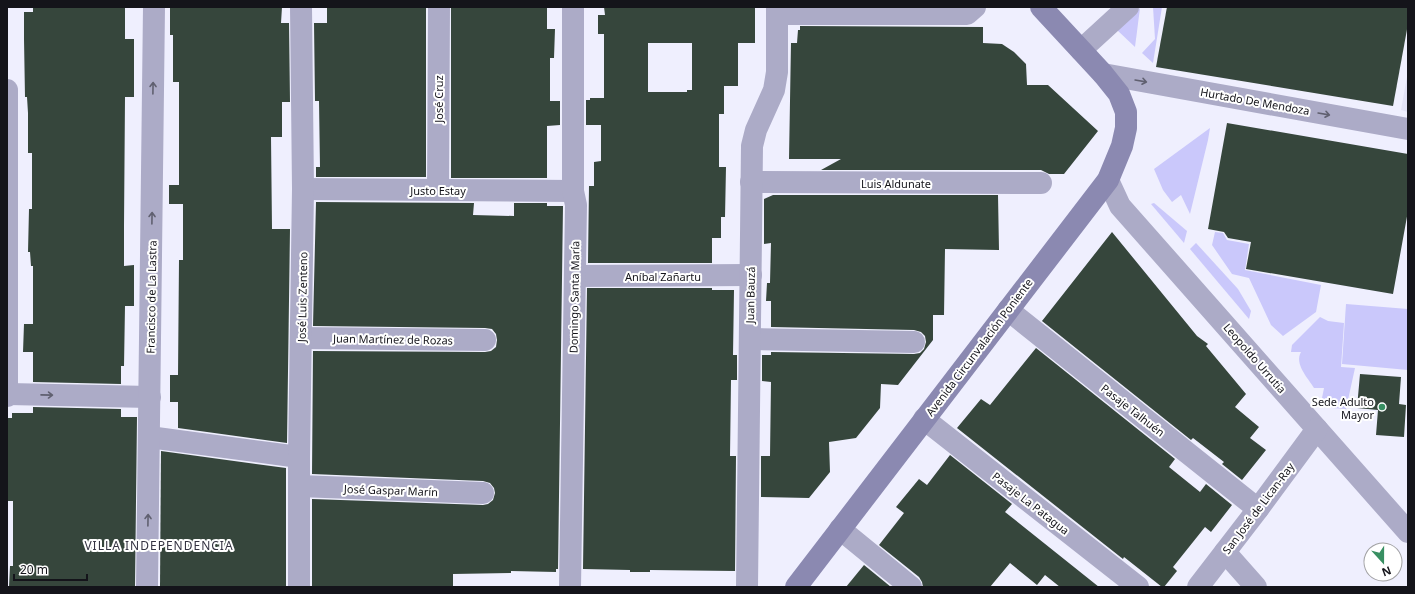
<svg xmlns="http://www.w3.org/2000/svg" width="1415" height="594" font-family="'Noto Sans',sans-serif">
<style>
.built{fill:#e2e2f6}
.green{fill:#cac8fb}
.building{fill:#36463c;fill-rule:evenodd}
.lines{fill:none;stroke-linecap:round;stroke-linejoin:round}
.street{stroke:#acabc7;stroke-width:22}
.secondary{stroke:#8b89b1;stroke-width:22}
.oneway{stroke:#606070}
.poi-dot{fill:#388f62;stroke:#fff;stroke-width:1.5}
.labels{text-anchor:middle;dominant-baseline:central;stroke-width:4;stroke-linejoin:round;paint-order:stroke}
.street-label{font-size:11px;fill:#14141a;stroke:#fff}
.poi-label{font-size:11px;fill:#14141a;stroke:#fff;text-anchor:end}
.neighbourhood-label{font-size:12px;letter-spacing:1px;fill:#343342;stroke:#fff}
</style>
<rect width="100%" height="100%" fill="#efeffe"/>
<polygon class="built" points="1408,71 1408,112 1401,110"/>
<g class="green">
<polygon points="1153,7 1162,7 1153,63 1142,53 1155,39"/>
<polygon points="1140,8 1135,47 1117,30"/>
<polygon points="1210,128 1208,140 1190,214 1181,195 1172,202 1163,190 1154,169"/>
<polygon points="1154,203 1187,231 1184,243 1151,204"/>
<polygon points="1215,232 1223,233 1227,240 1249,244 1245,270 1321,285 1316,312 1283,336 1271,325 1249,278 1232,274 1212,245"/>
<polygon points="1196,243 1238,289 1251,311 1249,319 1190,249"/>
<polygon points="1346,304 1408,309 1408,370 1342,364"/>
<path d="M 1320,317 L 1328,321 L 1344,323 L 1341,367 L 1355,368 L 1346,409 L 1332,408 L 1322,398 L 1324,388 L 1314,388 C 1308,378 1294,364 1301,352 L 1291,352 L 1292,345 Z"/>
</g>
<g class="building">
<polygon points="33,7 125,7 125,39 134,39 134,97 125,97 124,225 124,266 134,265 134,306 125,306 124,366 121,366 121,384 33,382 33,352 23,352 24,324 33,324 33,266 31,266 30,252 28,252 29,209 32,209 32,153 28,153 28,113 27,97 25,97 24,39 24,12 33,12"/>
<polygon points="170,7 282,7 281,23 289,23 290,102 282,102 282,137 271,137 272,229 290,229 287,443 178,428 178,402 170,402 170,375 178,375 179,260 183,260 183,204 169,204 169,185 179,185 179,82 173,82 173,35 170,35"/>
<polygon points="327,7 426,7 426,177 316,177 316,167 320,167 319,101 315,101 314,23 327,23"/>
<polygon points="451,7 547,7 547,29 555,29 554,58 550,58 550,101 560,101 560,125 547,126 547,178 451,178"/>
<path d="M 604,7 L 755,7 L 755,43 L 738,43 L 738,86 L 724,86 L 724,114 L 719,114 L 719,167 L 726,167 L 725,217 L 721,217 L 721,238 L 712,238 L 712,263 L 588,263 L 589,186 L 594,186 L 594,162 L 601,161 L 601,125 L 586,125 L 586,100 L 590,100 L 590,98 L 604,98 L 604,34 L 598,34 L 598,15 L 605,15 ZM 648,43 L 692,43 L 692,90 L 687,90 L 687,92 L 648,92 Z"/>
<polygon points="1167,7 1408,7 1408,24 1393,106 1156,67"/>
<polygon points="800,26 983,27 983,43 1002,44 1014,52 1026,64 1027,85 1048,85 1098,131 1064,174 1049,174 1041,170 821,170 841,159 789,159 791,43 797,43 798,30 800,30"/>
<polygon points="1227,123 1408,154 1408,211 1393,294 1246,269 1251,242 1228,238 1224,232 1208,229"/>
<polygon points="773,195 998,195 999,250 945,249 944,315 933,315 933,340 898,385 881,384 880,408 856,438 829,442 830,472 809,498 761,497 761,456 770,456 771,382 762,381 762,355 771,355 771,352 914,354 920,353 924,349 926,342 925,336 921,332 914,330 771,327 771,301 766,301 767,283 770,283 771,243 764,244 764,199"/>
<polygon points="316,202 474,203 473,215 514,216 514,203 547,203 547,206 563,206 558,569 556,569 556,572 511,571 511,573 453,574 453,587 312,587 312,499 483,505 488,504 493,500 495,493 494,488 490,483 483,481 312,474 313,351 485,352 491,351 496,347 497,340 496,334 492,329 485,328 313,326"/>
<polygon points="1112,232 1197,336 1208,344 1206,346 1246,394 1235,407 1259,427 1250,438 1266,450 1242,480 1222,464 1224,462 1193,438 1191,440 1042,321"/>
<polygon points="587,288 712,288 712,290 734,290 733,355 737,355 737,380 731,380 730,456 736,456 735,571 650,570 650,572 630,572 630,570 583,569"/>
<polygon points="1036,348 1175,459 1169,467 1200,492 1206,484 1232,505 1211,532 1205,527 1173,567 1177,571 1164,587 1162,587 1124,557 1123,559 957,428 981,399 990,405"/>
<polygon points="1360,374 1401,377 1399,404 1406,405 1404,437 1376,435 1378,410 1357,408"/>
<polygon points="33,407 121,409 121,417 137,417 135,587 9,587 10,566 13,566 13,501 7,501 7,418 12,418 12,413 33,413"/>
<polygon points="161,451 286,468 286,587 160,587"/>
<polygon points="950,455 1012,504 1005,512 1099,587 1060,587 1045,575 1037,585 1010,563 990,587 923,587 922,582 919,577 879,545 904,513 896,507 919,479 927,485"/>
<polygon points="864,565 891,587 846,587"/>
</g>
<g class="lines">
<g class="street">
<polyline points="777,14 967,14 975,7"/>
<polyline points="1081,50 1128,7"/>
<polyline points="1103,74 1408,129"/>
<polyline points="7,90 7,396"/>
<polyline points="1108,180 1120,206 1408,532"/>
<polyline points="751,182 1041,183"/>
<polyline points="303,189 573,191"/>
<polyline points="438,190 439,7"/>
<polyline points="575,276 751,275"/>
<polyline points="1008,310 1258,509"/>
<polyline points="301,338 485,340"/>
<polyline points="750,339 914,342"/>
<polyline points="8,394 150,397"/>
<polyline points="924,419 1138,587"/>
<polyline points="149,437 299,457"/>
<polyline points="299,486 483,493"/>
<polyline points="840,529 911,587"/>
<polyline points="1225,552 1256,587"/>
<polyline points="147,587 154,7"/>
<polyline points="299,587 299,457 303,189 301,7"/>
<polyline points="570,587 576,205 573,191 573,7"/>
<polyline points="747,587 752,146 756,130 774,90 777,72 777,7"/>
<polyline points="1198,587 1258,509 1317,429"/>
</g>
<polyline class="secondary" points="796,587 1108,180 1122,146 1126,128 1126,112 1119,94 1103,74 1041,7"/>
</g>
<defs><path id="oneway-shaft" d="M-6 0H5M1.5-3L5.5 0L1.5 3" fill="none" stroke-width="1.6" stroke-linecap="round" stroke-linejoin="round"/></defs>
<g class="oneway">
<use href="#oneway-shaft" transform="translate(1141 81) rotate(10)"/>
<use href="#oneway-shaft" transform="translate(153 88) rotate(-89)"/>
<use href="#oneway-shaft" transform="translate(1324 114) rotate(10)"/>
<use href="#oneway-shaft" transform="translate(152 218) rotate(-89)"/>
<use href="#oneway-shaft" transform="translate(47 395) rotate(1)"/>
<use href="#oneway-shaft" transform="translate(148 520) rotate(-89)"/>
</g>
<circle class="poi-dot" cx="1382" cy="407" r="4"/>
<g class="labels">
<g class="street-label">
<text transform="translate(438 99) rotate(-90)">José Cruz</text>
<text transform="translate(1255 101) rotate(10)">Hurtado De Mendoza</text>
<text x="896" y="183">Luis Aldunate</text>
<text x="438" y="190">Justo Estay</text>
<text x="663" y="276">Aníbal Zañartu</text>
<text transform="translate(750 295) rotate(-89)">Juan Bauzá</text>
<text transform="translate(151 297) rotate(-89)">Francisco de La Lastra</text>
<text transform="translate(302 297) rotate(-89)">José Luis Zenteno</text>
<text transform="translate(574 297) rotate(-89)">Domingo Santa María</text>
<text transform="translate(393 339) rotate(1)">Juan Martínez de Rozas</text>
<text transform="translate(979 347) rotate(-53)">Avenida Circunvalación Poniente</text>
<text transform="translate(1255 358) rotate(49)">Leopoldo Urrutia</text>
<text transform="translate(1133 410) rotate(38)">Pasaje Talhuén</text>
<text transform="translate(391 490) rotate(2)">José Gaspar Marín</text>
<text transform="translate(1031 503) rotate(38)">Pasaje La Patagua</text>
<text transform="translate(1258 508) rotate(-53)">San José de Lican-Ray</text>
</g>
<g class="poi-label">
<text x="1374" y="401">Sede Adulto<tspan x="1374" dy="13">Mayor</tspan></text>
</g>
<g class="neighbourhood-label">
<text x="159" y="545">VILLA INDEPENDENCIA</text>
</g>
</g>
<rect width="1415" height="594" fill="none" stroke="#14141a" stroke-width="16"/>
<g transform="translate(1383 562) rotate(159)"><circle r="19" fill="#ffffff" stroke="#a1a1a3"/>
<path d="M0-3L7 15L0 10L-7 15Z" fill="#388f62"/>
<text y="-6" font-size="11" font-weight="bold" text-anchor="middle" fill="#14141a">N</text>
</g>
<path d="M14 574v6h73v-6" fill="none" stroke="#14141a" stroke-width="2"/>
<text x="20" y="574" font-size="12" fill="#14141a" stroke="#ffffff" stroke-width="3" paint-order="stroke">20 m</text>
</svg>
